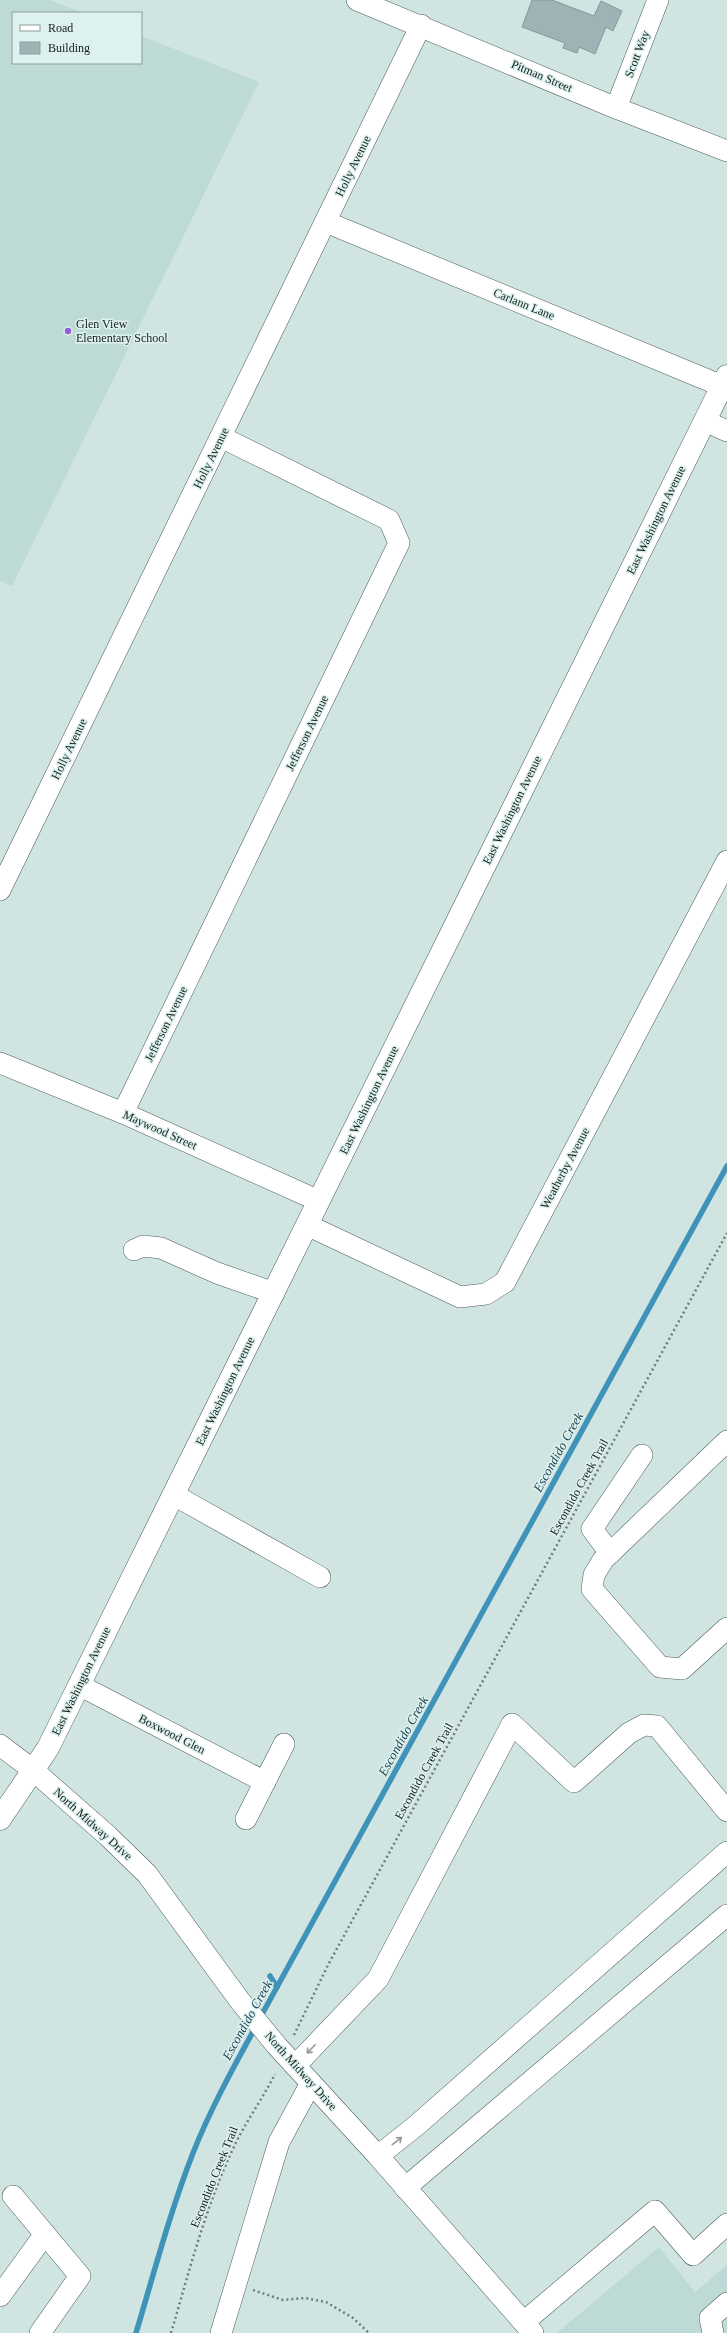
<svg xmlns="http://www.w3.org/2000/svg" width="727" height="2333" font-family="Georgia,serif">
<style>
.built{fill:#bddad6}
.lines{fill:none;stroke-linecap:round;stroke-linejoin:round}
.stream{stroke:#3f92b8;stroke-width:5.5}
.building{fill:#9fb3b6;stroke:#85989b}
.minor-casing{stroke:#4b5d5a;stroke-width:22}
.major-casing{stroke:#4b5d5a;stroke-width:23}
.path{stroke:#6e7d7a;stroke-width:2.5;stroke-dasharray:2 3;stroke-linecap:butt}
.minor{stroke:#fff;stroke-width:21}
.major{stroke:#fff;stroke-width:22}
.oneway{stroke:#969998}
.poi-dot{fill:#925ed7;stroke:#ddf2ef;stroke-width:1.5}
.labels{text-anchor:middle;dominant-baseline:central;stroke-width:3;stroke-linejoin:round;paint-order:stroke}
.street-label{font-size:12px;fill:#151d1b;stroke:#ddf2ef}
.poi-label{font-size:12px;fill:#151d1b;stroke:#ddf2ef;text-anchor:start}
.water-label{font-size:13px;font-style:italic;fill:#163b4c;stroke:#ddf2ef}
</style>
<rect width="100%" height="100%" fill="#d0e5e2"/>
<g class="built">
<polygon points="0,0 50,0 83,13 13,13 13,63 141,63 141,36 259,82 12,586 0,581"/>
<polygon points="659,2247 695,2292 727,2265 727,2333 557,2333"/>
</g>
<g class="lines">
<g class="stream">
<polyline points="270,1976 277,1987"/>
<polyline points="260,2018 727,1166"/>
<path d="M 136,2333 C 154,2273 170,2212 193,2153 C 210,2110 233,2068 255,2028"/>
</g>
</g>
<polygon class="building" points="532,0 552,0 594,16 601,1 622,11 613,31 606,27 595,54 579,47 577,53 563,48 565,43 522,27"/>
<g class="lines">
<defs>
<g id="minor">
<polyline points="357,0 616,108 727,151"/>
<polyline points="616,108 658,0"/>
<polyline points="326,222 722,386"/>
<polyline points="705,421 727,431"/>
<polyline points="0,890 421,25"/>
<polyline points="0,1063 123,1113 319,1201"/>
<polyline points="123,1113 399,543 389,520 221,437"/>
<polyline points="307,1225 460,1297 486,1294 505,1282 727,861"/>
<polyline points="134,1250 143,1246 161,1248 217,1273 274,1293"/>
<polyline points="727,1441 603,1560 594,1575 592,1589 660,1667 682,1669 727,1628"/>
<polyline points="174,1495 320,1577"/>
<polyline points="610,1553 592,1529 642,1455"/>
<polyline points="79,1685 265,1782"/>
<polyline points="0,1745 33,1770 108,1836 147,1874 240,2001 277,2046 378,2156 533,2333"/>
<polyline points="246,1819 284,1744"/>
<polyline points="295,2066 378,1979 512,1724 574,1782 629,1733 644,1725 657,1726 727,1811"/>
<polyline points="378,2156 417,2125 727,1852"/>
<polyline points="405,2188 727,1915"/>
<polyline points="13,2196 80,2276 40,2333"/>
<polyline points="0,2296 45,2234"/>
<polyline points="524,2322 655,2211 693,2255 727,2224"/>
<polyline points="221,2333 279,2142 311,2083"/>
<polyline points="713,2333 710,2318 727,2303"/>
</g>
<polyline id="major" points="0,1819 48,1748 727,376"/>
</defs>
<use href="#minor" class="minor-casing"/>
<use href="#major" class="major-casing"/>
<g class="path">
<polyline points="294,2035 328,1965 727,1233"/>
<polyline points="253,2290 283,2300 305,2298 326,2302 353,2318 369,2333"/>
<path d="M 171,2333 C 189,2272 205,2209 232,2151 C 244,2124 262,2100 275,2074"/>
</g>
<use href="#minor" class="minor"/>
<use href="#major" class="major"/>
</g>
<defs><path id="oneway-shaft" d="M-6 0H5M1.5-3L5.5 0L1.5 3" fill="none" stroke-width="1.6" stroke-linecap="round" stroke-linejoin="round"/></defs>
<g class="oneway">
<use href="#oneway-shaft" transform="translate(311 2049) rotate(134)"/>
<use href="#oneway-shaft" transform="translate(397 2141) rotate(-38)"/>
</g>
<circle class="poi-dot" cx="68" cy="331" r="4"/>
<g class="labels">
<g class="street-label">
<text transform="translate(637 54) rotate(-69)">Scott Way</text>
<text transform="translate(542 76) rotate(23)">Pitman Street</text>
<text transform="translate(353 166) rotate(-64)">Holly Avenue</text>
<text transform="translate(524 304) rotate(22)">Carlann Lane</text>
<text transform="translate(211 458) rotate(-64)">Holly Avenue</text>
<text transform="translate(656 520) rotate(-64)">East Washington Avenue</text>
<text transform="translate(307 733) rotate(-64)">Jefferson Avenue</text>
<text transform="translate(69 749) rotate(-64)">Holly Avenue</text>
<text transform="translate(512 810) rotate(-64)">East Washington Avenue</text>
<text transform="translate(166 1024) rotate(-64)">Jefferson Avenue</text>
<text transform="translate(369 1100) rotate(-64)">East Washington Avenue</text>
<text transform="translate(160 1130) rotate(24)">Maywood Street</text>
<text transform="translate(565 1168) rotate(-62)">Weatherby Avenue</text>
<text transform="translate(225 1391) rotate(-64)">East Washington Avenue</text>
<text transform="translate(579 1487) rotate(-61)">Escondido Creek Trail</text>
<text transform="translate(81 1681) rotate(-64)">East Washington Avenue</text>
<text transform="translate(172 1734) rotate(27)">Boxwood Glen</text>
<text transform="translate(424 1771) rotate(-61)">Escondido Creek Trail</text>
<text transform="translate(93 1824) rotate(42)">North Midway Drive</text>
<text transform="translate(301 2071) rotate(48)">North Midway Drive</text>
<text transform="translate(214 2177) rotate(-68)">Escondido Creek Trail</text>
</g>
<g class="poi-label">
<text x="76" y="324">Glen View<tspan x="76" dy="14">Elementary School</tspan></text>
</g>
<g class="water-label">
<text transform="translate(558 1452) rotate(-61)">Escondido Creek</text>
<text transform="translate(403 1736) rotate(-61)">Escondido Creek</text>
<text transform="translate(247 2020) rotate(-61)">Escondido Creek</text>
</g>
</g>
<rect x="12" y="12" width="130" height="52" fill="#ddf2ef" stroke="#8d9d9a"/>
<rect x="20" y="25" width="20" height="6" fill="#ffffff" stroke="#8d9d9a"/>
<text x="48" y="32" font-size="12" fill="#151d1b">Road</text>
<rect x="20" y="42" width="20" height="12" fill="#9fb3b6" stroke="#8d9d9a"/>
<text x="48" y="52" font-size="12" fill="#151d1b">Building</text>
</svg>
